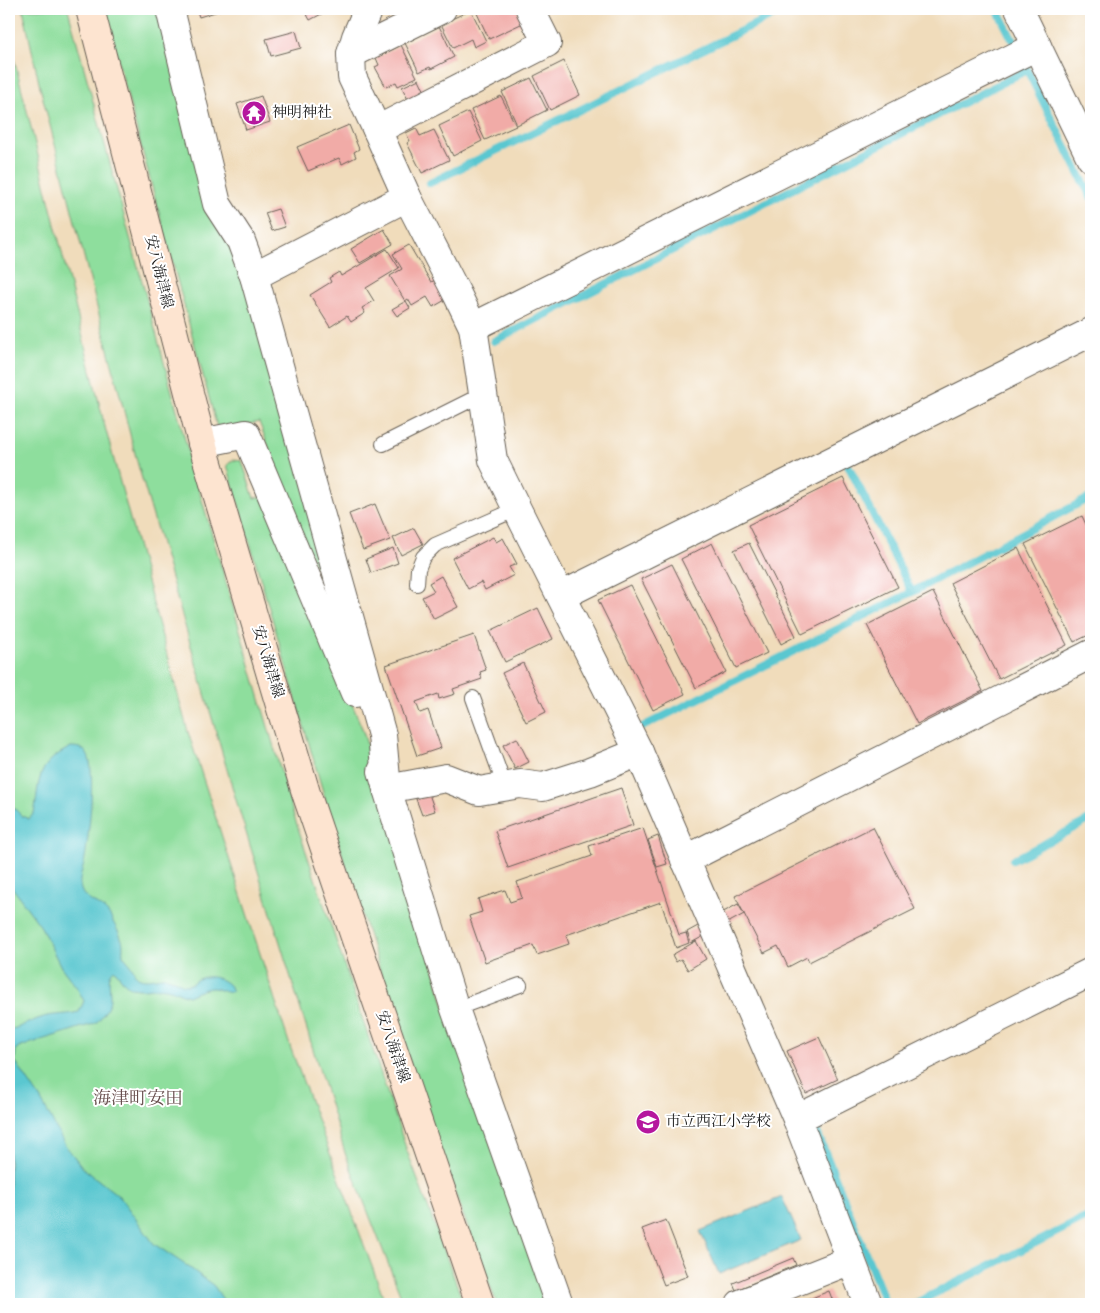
<svg xmlns="http://www.w3.org/2000/svg" width="1100" height="1313" font-family="'Old Standard TT','Noto Serif JP',serif">
<style>
.green{fill:#8ede9d;stroke:#557d5c}
.water{fill:#5ac7d0;stroke:#3b7276}
.lines{fill:none;stroke-linecap:round;stroke-linejoin:round}
.stream{stroke:#5ac7d0;stroke-width:8}
.building{fill:#f1aba7}
.lane-casing{stroke:#665f54;stroke-width:16}
.street-casing{stroke:#665f54;stroke-width:30}
.secondary-casing{stroke:#665f54;stroke-width:30}
.lane{stroke:#fff;stroke-width:14}
.street{stroke:#fff;stroke-width:28}
.secondary{stroke:#fde4d0;stroke-width:28}
.labels{text-anchor:middle;dominant-baseline:central;stroke-width:4;stroke-linejoin:round;paint-order:stroke}
.poi-label{font-size:15px;fill:#1c1c1c;stroke:#fff;text-anchor:start}
.street-label{font-size:15px;fill:#1c1c1c;stroke:#fff}
.quarter-label{font-size:18px;fill:#674e4d;stroke:#fff}
</style>
<rect width="100%" height="100%" fill="#fff"/>
<filter id="ink" filterUnits="userSpaceOnUse"><feTurbulence type="fractalNoise" baseFrequency=".02" numOctaves="2"/><feDisplacementMap in="SourceGraphic" scale="10" xChannelSelector="R" yChannelSelector="G"/><feConvolveMatrix kernelMatrix="1 2 1 2 8 2 1 2 1" color-interpolation-filters="sRGB"/></filter>
<filter id="wash" filterUnits="userSpaceOnUse"><feTurbulence type="fractalNoise" baseFrequency=".0096" numOctaves="4" result="noise"/><feDisplacementMap in="SourceGraphic" scale="20" xChannelSelector="R" yChannelSelector="G"/><feGaussianBlur stdDeviation="1.12" result="paint"/><feColorMatrix in="noise" values="0 0 0 0 0 0 0 0 0 0 0 0 0 0 0 0 0 1.4 0 .05"/><feComposite in="paint" operator="in"/></filter>
<g filter="url(#wash)">
<rect width="100%" height="100%" fill="#f0dcbb"/>
<g class="green">
<polygon points="23,9 68,9 193,469 294,816 407,1151 464,1304 404,1304 346,1156 236,800 138,465 39,83"/>
<polygon points="104,9 163,9 236,246 372,714 259,422 218,431"/>
<polygon points="9,38 105,427 188,732 291,1049 386,1304 48,1304 9,1263"/>
<polygon points="233,460 242,461 254,498 266,496 362,728 445,1007 555,1304 497,1304 434,1138 331,819 227,465"/>
</g>
<g class="water">
<path d="M 71,747 C 77,747 84,748 87,754 C 97,768 88,844 84,863 C 82,873 77,881 82,892 C 86,902 103,904 110,916 C 114,924 119,932 122,940 C 124,944 122,950 123,955 C 125,959 130,963 132,967 C 134,970 134,974 138,977 C 146,982 158,976 167,977 C 175,978 180,986 188,985 C 193,984 196,979 201,978 C 212,974 228,980 233,991 C 226,995 221,989 213,988 C 205,988 195,993 188,996 C 181,994 173,989 166,988 C 155,986 141,992 130,987 C 123,984 119,974 114,969 C 104,978 114,995 108,1006 C 106,1011 100,1019 97,1022 C 93,1025 87,1026 82,1027 C 60,1035 37,1040 16,1049 L 15,1061 L 41,1100 L 65,1145 L 83,1168 L 120,1197 L 154,1244 L 190,1268 L 214,1286 L 226,1304 L 9,1304 L 9,1030 C 22,1027 34,1019 47,1016 C 58,1014 68,1015 79,1012 L 84,1001 L 77,988 L 61,967 L 41,927 L 9,883 L 9,803 L 22,816 L 29,819 L 34,813 C 38,797 36,776 48,763 C 54,756 63,751 71,747 Z"/>
<polygon points="782,1197 801,1240 719,1274 700,1231"/>
</g>
<g class="lines">
<g class="stream">
<polyline points="997,9 1017,49"/>
<polyline points="1025,66 1091,197"/>
<polyline points="430,183 786,9"/>
<polyline points="494,341 1027,70"/>
<polyline points="848,465 912,592"/>
<polyline points="642,727 912,592 1091,497"/>
<polyline points="1013,860 1091,819"/>
<polyline points="815,1127 886,1304"/>
<polyline points="914,1304 1091,1215"/>
</g>
</g>
<g id="blocks">
<g class="building">
<polygon points="190,9 225,9 199,17 197,11 191,13"/>
<polygon points="304,9 331,9 310,20"/>
<polygon points="475,9 517,9 523,23 489,39"/>
<polygon points="471,10 486,41 474,47 471,39 453,48 441,24"/>
<polygon points="439,26 454,57 431,69 430,67 419,72 405,43"/>
<polygon points="296,31 301,48 271,56 266,39"/>
<polygon points="401,45 417,77 398,86 396,82 386,87 375,67 379,65 376,58"/>
<polygon points="564,61 580,95 550,110 534,76"/>
<polygon points="531,78 547,110 517,125 502,92"/>
<polygon points="419,79 427,96 410,104 402,87"/>
<polygon points="261,96 270,122 246,130 237,104"/>
<polygon points="501,96 516,126 485,140 471,110"/>
<polygon points="468,112 482,141 453,156 439,126"/>
<polygon points="349,125 359,149 354,152 356,157 342,164 339,158 308,171 297,147"/>
<polygon points="416,128 420,136 434,130 449,160 422,173 407,143 410,141 406,133"/>
<polygon points="278,209 285,227 272,231 265,213"/>
<polygon points="384,229 393,244 360,263 351,249"/>
<polygon points="409,245 431,282 436,280 447,299 433,307 427,297 412,306 408,299 405,301 390,276 402,269 393,254"/>
<polygon points="387,249 399,268 366,288 374,301 362,308 365,313 351,322 347,316 330,327 310,295 331,282 329,278 339,272 341,276"/>
<polygon points="406,301 410,308 397,316 392,309"/>
<polygon points="843,478 898,587 802,634 748,525"/>
<polygon points="375,504 390,540 363,550 349,514"/>
<polygon points="1082,516 1091,535 1091,634 1074,642 1025,544"/>
<polygon points="414,528 423,544 401,555 393,538"/>
<polygon points="493,537 496,542 503,538 517,564 509,567 514,575 485,590 481,582 468,589 452,558"/>
<polygon points="712,543 767,653 736,668 681,559"/>
<polygon points="749,543 796,636 781,644 734,550"/>
<polygon points="393,548 398,563 371,573 366,559"/>
<polygon points="1018,548 1067,645 999,679 950,583"/>
<polygon points="672,564 726,672 696,688 641,579"/>
<polygon points="441,576 458,607 434,619 422,597 434,591 429,583"/>
<polygon points="630,585 685,694 653,710 598,600"/>
<polygon points="933,592 983,691 917,724 867,625"/>
<polygon points="538,608 553,639 505,662 490,631"/>
<polygon points="474,635 486,670 480,672 482,679 453,689 455,694 439,699 438,694 416,702 420,713 428,710 441,748 417,756 386,665"/>
<polygon points="523,663 546,712 526,722 502,673"/>
<polygon points="517,738 529,762 515,769 503,745"/>
<polygon points="621,788 633,825 508,868 495,831"/>
<polygon points="429,794 435,811 422,815 416,799"/>
<polygon points="873,827 915,909 809,962 807,957 788,967 778,946 764,953 735,896"/>
<polygon points="643,828 679,935 686,933 689,943 676,948 661,902 566,935 569,944 537,955 533,945 485,962 469,916 482,912 478,899 505,890 510,902 522,898 517,882 592,856 589,846"/>
<polygon points="658,836 667,864 657,867 648,840"/>
<polygon points="738,904 744,914 691,943 687,932"/>
<polygon points="696,941 706,959 688,970 681,959 676,962 672,955"/>
<polygon points="819,1037 838,1079 806,1094 787,1051"/>
<polygon points="666,1220 688,1276 664,1285 642,1229"/>
<polygon points="793,1258 796,1265 736,1290 733,1283"/>
<polygon points="829,1291 834,1304 797,1304"/>
</g>
</g>
</g>
<g filter="url(#ink)">
<use href="#blocks" fill-opacity="0" stroke="#665f54" stroke-width="1"/>
<g class="lines">
<defs>
<g id="lane">
<polyline points="383,444 483,394"/>
<polyline points="417,584 418,569 423,557 435,545 517,509"/>
<polyline points="473,698 505,787"/>
<polyline points="455,1009 520,985"/>
</g>
<g id="street">
<polyline points="170,9 217,204 241,241 254,276 382,735 387,789 455,1009 559,1304"/>
<polyline points="368,9 356,37 351,54 352,77 377,130 407,197 457,294 473,327 493,460 517,509 639,752 797,1119 868,1304"/>
<polyline points="1019,9 1091,158"/>
<polyline points="351,54 442,9"/>
<polyline points="377,130 547,43 530,9"/>
<polyline points="254,276 407,197"/>
<polyline points="473,327 1037,46"/>
<polyline points="202,443 246,434 355,693"/>
<polyline points="561,596 1091,332"/>
<polyline points="382,771 387,789 446,778 479,791 520,784 543,787 590,772 639,752"/>
<polyline points="685,860 1091,654"/>
<polyline points="797,1119 1091,972"/>
<polyline points="740,1304 851,1260"/>
</g>
<polyline id="secondary" points="90,9 202,443 306,793 480,1304"/>
</defs>
<use href="#lane" class="lane-casing"/>
<use href="#street" class="street-casing"/>
<use href="#secondary" class="secondary-casing"/>
<use href="#lane" class="lane"/>
<use href="#street" class="street"/>
<use href="#secondary" class="secondary"/>
</g>
</g>
<defs>
<symbol id="temple-disc" viewBox="-11 -11 22 22"><circle r="9.5" fill="#b5179e" stroke="#fff"/><path d="M0-6L5-2H3V0L6.5 2.5H4V6H1.5V3h-3V6H-4V2.5H-6.5L-3 0V-2H-5Z" fill="#fff"/></symbol>
<symbol id="school-disc" viewBox="-11 -11 22 22"><circle r="9.5" fill="#b5179e" stroke="#fff"/><path d="M0-5L7-2L0 1L-7-2ZM-4 1L0 2.5L4 1V4Q0 6-4 4Z" fill="#fff"/></symbol>
</defs>
<g fill-rule="evenodd">
<use href="#temple-disc" x="240" y="99" width="28" height="28"/>
<use href="#school-disc" x="634" y="1108" width="28" height="28"/>
</g>
<g class="labels">
<g class="poi-label">
<text x="272" y="113">神明神社</text>
<text x="666" y="1122">市立西江小学校</text>
</g>
<g class="street-label">
<text transform="translate(158 272) rotate(76)">安八海津線</text>
<text transform="translate(267 662) rotate(73)">安八海津線</text>
<text transform="translate(392 1047) rotate(71)">安八海津線</text>
</g>
<g class="quarter-label">
<text x="138" y="1099">海津町安田</text>
</g>
</g>
<rect width="1100" height="1313" fill="none" stroke="#fff" stroke-width="30"/>
</svg>
